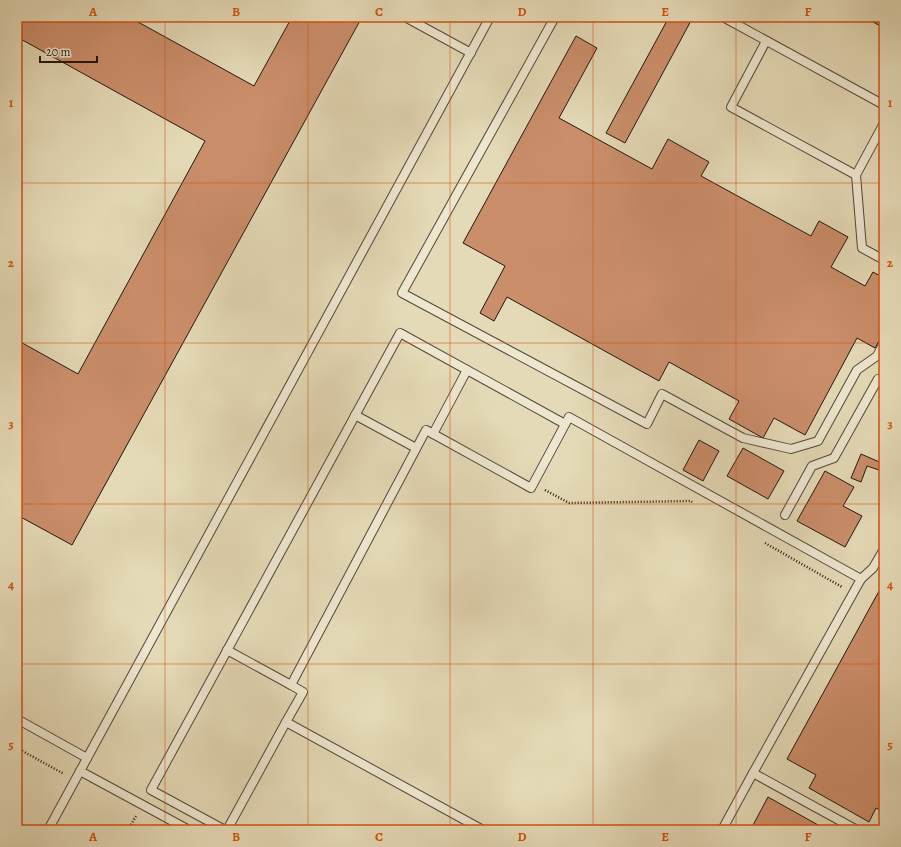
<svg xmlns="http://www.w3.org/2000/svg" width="901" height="847" font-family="Alegreya,serif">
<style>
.building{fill:#cb8e6b;stroke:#22160f}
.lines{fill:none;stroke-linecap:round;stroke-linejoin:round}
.service-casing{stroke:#534739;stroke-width:10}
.path{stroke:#22160f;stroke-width:2.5;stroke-dasharray:1 2;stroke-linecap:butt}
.service{stroke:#eee7d0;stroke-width:8}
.grid{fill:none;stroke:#d4520c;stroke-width:1;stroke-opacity:0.55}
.neatline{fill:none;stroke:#d4520c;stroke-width:1.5}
.grid-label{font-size:13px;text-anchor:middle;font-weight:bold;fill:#d4520c}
</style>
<rect width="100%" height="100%" fill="#e5dab7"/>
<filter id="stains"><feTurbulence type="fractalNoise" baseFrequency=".005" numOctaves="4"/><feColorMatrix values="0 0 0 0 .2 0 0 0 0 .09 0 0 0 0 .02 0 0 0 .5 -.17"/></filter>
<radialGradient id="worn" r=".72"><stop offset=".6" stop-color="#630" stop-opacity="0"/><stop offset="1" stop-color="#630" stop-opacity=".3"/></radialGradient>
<g class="building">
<polygon points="17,17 129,17 254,86 292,17 362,17 72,545 17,515 17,340 78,374 205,141 17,37"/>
<polygon points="669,17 693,17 625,143 606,133"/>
<polygon points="864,17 884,17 884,28"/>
<polygon points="576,36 597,48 559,118 652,169 668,139 709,162 701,176 811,236 819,221 848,237 831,267 865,286 873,272 884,278 884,332 875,348 857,338 805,435 774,418 763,438 729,419 739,401 669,362 659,381 507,297 494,321 480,313 505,266 463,243"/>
<polygon points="699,440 719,451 703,481 683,470"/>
<polygon points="743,448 784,471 768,499 727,476"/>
<polygon points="861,454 884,464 882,471 867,466 861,482 851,478"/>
<polygon points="825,471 854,487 843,506 862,516 845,547 797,521"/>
<polygon points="884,582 884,812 876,808 869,822 809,788 816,775 787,759"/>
<polygon points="768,797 827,830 757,830 752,827"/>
</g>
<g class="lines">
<defs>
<g id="service">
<polyline points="405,17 471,53"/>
<polyline points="555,17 402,293 647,424 662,394 743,438 791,449 818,441 857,370 877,356 884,343"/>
<polyline points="723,17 884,105"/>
<polyline points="766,41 731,107 856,175 884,123"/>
<polyline points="856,175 862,248 884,260"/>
<polyline points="355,415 416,448"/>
<polyline points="433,434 467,370"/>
<polyline points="785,515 812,466 834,458 878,379 884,382"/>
<polyline points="861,579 873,568 884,549"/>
<polyline points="227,650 291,685 426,430 531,488 569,417 861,579 753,773"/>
<polyline points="17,719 87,758"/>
<polyline points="286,722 303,692 291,685"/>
<polyline points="80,771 189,830"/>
<polyline points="48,830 490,17"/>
<polyline points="225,830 151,790 400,333 565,424"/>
<polyline points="227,830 286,722 483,830"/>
<polyline points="722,830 753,773 857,830"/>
</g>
</defs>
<use href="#service" class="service-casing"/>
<g class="path">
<polyline points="545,490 569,503 691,501 692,502"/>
<polyline points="765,543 842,587"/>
<polyline points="17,748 64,774"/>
<polyline points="128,830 136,816"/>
</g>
<use href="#service" class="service"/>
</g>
<path class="grid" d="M 165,17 L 165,830M 308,17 L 308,830M 450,17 L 450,830M 593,17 L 593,830M 736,17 L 736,830M 17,183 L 884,183M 17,343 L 884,343M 17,504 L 884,504M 17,664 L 884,664"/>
<rect width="901" height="847" fill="none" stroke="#e5dab7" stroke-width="44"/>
<path d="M40 56v6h57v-6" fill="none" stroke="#22160f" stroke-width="2"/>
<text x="46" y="56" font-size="12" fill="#22160f" stroke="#eee7d0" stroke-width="3" paint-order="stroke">20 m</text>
<rect x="22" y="22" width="857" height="803" class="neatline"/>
<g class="grid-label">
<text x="93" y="16">A</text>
<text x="236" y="16">B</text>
<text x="379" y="16">C</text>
<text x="522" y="16">D</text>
<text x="665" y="16">E</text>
<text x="808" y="16">F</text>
<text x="11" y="107">1</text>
<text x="890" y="107">1</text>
<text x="11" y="267">2</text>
<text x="890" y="267">2</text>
<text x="11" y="428">3</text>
<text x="890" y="428">3</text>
<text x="11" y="589">4</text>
<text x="890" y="589">4</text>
<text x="11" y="749">5</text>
<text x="890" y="749">5</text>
<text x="93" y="841">A</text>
<text x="236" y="841">B</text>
<text x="379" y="841">C</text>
<text x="522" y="841">D</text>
<text x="665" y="841">E</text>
<text x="808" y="841">F</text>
</g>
<rect width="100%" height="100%" filter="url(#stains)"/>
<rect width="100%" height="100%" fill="url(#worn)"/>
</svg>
